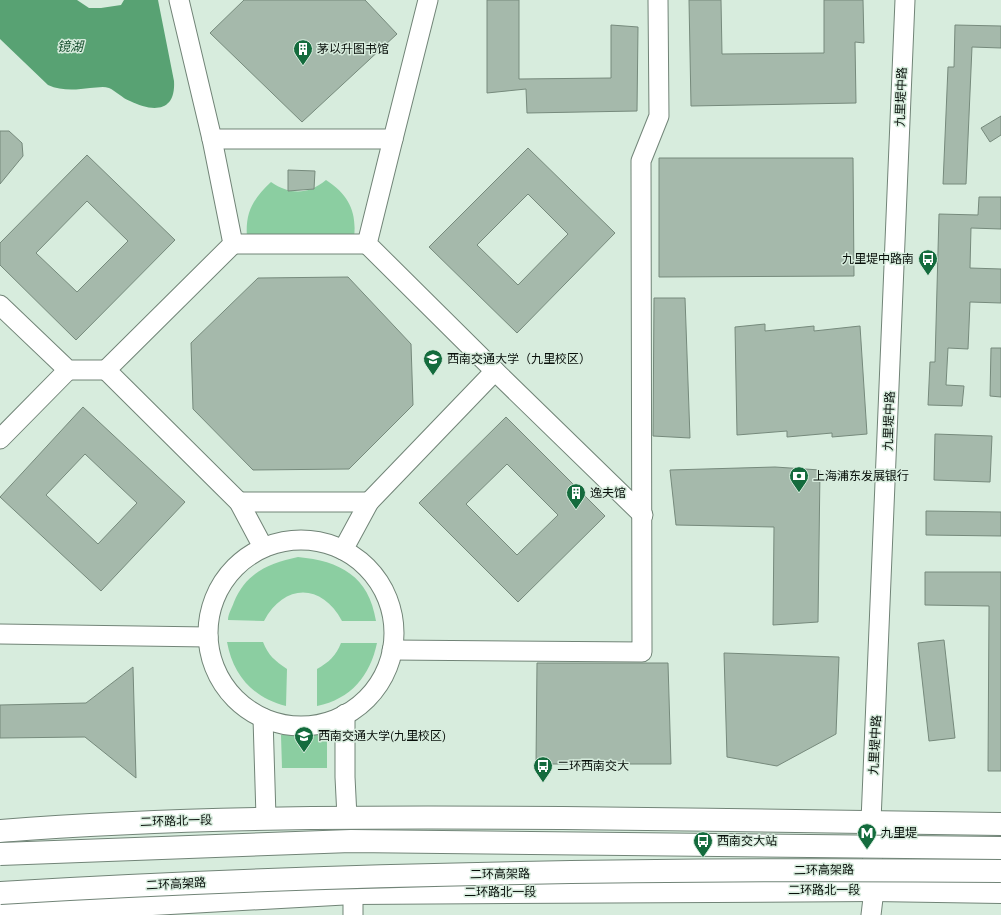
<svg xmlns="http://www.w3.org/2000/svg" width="1001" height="915" font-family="'Source Serif 4','Noto Sans SC',serif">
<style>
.green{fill:#8bcea1}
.water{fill:#58a273}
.building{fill:#a5b9ab;stroke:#768a7c;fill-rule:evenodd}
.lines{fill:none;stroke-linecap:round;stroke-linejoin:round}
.minor-casing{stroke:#718477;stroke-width:21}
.major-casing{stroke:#718477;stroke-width:24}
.minor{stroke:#fff;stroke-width:19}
.major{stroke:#fff;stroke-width:22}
.highway-bridge-casing{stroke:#718477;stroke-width:24;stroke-linecap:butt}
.highway-bridge{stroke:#fff;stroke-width:22}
.labels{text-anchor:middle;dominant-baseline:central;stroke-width:3;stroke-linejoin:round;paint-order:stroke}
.poi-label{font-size:12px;fill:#080f0a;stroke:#d7ecdd;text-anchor:start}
.street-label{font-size:12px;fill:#080f0a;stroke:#d7ecdd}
.water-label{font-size:13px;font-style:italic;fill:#184f2f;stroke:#d7ecdd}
</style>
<rect width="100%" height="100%" fill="#d7ecdd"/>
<g class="green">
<path d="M 326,180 C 349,195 357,212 354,238 L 247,238 C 245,212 253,199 271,182 C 290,195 308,195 326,180 Z"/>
<path d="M 298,557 C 340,561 369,576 376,621 L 342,621 C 322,583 284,583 264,621 L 228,620 C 228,614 232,608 234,602 C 246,573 269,563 298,557 Z"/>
<path d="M 227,642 L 263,642 C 268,655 275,661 287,669 L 286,706 C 253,698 233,675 227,642 Z"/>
<path d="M 341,643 L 377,643 C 370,676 351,699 317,706 L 317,669 C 329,662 336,656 341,643 Z"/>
<polygon points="281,735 327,735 327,768 282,768"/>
</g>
<path class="water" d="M 0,0 L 77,0 L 89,8 L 101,8 L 121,5 L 124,0 L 158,0 L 174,81 C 176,113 152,112 130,101 C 122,98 116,91 109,88 C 103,86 96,88 90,88 C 76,90 61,91 48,85 L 0,39 Z"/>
<g class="building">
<polygon points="244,0 365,0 397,34 302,122 210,33"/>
<polygon points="487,0 519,0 519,79 611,78 611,25 638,27 637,111 527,113 526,89 487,93"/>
<polygon points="689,0 721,0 722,54 824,53 824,0 863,0 864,43 855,42 856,103 691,106"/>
<polygon points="955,25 1001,26 1001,48 972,47 966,184 943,184 948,67 954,67"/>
<polygon points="1001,116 1001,135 990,142 981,128"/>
<polygon points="0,131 9,131 22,143 23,156 0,184"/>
<path d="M 528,148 L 615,233 L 517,333 L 429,247 ZM 528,194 L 568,234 L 518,285 L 477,245 Z"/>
<path d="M 87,155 L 175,240 L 76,340 L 0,265 L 0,243 ZM 87,201 L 128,241 L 77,292 L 36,253 Z"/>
<polygon points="659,158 853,158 854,276 659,277"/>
<polygon points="288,170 315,171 314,189 288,191"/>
<polygon points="979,197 1001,197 1001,229 971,228 970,268 1001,269 1001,303 970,302 968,349 948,348 946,385 964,386 962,406 928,405 930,362 935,362 939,214 978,215"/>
<polygon points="348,277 411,344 413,405 349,469 253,470 193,409 191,343 258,278"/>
<polygon points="654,298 685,298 690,438 653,436"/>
<polygon points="765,324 765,331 814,326 814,331 860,326 867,434 832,437 832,433 787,437 787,431 737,435 735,327"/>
<polygon points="991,348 1001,348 1001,397 990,396"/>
<path d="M 83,407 L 185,502 L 101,591 L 0,497 ZM 85,454 L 137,503 L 98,544 L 46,495 Z"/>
<path d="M 506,417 L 605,516 L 518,602 L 419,503 ZM 507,464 L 558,515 L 517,555 L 466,504 Z"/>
<polygon points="935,434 992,436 990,482 934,480"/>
<polygon points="775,467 820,470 818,622 773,625 774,527 676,525 670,470"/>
<polygon points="926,511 1001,512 1001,536 926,535"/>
<polygon points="925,572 1001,572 1001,771 988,771 989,606 925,605"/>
<polygon points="944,640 955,738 929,741 918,643"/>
<polygon points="724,653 839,657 836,734 777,766 727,757"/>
<polygon points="537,663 668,663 671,764 536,764"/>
<polygon points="133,667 136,778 85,737 0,738 0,705 86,703"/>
</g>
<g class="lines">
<defs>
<g id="minor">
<polyline points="179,0 212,139 393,139 428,0"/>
<polyline points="212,139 233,244 106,370 239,502 263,547"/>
<polyline points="233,244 367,244"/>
<polyline points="0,305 68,370 106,370"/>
<polyline points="495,371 643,515"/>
<polyline points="0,439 68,370"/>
<polyline points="239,502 369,502"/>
<circle cx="301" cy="633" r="93"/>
<polyline points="343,550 369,502 495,371 367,244 393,139"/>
<polyline points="0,634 208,637"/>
<polyline points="392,650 642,652 641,161 659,116 658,0"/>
<polyline points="345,714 345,777 347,817"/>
<polyline points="263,718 266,817"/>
<polyline points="353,915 353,893"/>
<polyline points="871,915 874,890 871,821 905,0"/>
</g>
<g id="major">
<path d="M 0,831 C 188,816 375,817 563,818 C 709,820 855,821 1001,824"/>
<polyline points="0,914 61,909 353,893 874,890 1001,892"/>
</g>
</defs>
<use href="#minor" class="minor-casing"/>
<use href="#major" class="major-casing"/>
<use href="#minor" class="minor"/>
<use href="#major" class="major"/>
<defs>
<g id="highway-bridge">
<polyline points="0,854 351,841 1001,848"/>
<path d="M 0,893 C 333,873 667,868 1001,871"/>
</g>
</defs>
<use href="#highway-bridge" class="highway-bridge-casing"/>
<use href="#highway-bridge" class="highway-bridge"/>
</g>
<defs>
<symbol id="building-pin" viewBox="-11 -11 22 30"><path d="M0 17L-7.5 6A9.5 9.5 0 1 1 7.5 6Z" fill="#146b3d" stroke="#d7ecdd"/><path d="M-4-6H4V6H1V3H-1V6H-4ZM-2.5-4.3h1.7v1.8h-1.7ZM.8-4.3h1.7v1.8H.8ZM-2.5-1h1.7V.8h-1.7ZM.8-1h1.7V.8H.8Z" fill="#fff"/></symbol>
<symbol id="bus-pin" viewBox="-11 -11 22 30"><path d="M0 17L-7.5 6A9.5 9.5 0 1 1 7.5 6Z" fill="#146b3d" stroke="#d7ecdd"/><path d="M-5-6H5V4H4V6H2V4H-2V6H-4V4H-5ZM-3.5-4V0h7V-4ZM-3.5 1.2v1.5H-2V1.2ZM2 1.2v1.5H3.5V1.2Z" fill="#fff"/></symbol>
<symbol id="university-pin" viewBox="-11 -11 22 30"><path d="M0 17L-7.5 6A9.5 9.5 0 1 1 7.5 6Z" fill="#146b3d" stroke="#d7ecdd"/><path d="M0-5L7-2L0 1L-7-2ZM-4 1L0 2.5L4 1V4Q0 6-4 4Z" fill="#fff"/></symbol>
<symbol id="bank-pin" viewBox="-11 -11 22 30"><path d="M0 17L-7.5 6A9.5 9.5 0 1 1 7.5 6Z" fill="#146b3d" stroke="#d7ecdd"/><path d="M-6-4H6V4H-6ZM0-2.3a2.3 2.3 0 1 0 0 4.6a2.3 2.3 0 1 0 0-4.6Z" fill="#fff"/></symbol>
<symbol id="school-pin" viewBox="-11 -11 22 30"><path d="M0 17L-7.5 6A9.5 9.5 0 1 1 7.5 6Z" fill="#146b3d" stroke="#d7ecdd"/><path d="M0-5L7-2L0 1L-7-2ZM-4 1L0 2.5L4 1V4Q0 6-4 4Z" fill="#fff"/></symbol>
<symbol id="metro-pin" viewBox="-11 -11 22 30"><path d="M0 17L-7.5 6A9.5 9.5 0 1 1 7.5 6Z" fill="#146b3d" stroke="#d7ecdd"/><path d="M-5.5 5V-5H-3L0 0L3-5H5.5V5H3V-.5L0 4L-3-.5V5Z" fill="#fff"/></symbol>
</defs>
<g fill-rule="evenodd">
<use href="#building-pin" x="292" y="38" width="22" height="30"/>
<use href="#bus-pin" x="917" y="248" width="22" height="30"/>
<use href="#university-pin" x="422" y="348" width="22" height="30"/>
<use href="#bank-pin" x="788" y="465" width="22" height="30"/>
<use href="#building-pin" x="565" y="482" width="22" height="30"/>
<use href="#school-pin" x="293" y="725" width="22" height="30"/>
<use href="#bus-pin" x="532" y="755" width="22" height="30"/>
<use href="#metro-pin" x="856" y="822" width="22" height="30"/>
<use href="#bus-pin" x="692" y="830" width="22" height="30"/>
</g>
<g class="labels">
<g class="poi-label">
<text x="317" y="49">茅以升图书馆</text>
<text x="914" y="259" text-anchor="end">九里堤中路南</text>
<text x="447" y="359">西南交通大学（九里校区）</text>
<text x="813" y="476">上海浦东发展银行</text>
<text x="590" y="493">逸夫馆</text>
<text x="318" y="736">西南交通大学(九里校区)</text>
<text x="557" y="766">二环西南交大</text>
<text x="881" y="833">九里堤</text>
<text x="717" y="841">西南交大站</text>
</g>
<g class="street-label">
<text transform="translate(901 97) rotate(-88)">九里堤中路</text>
<text transform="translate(889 421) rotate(-88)">九里堤中路</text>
<text transform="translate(875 745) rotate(-87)">九里堤中路</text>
<text transform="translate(176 821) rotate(-2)">二环路北一段</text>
<text transform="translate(824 870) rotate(-1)">二环高架路</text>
<text transform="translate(500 874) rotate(-1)">二环高架路</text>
<text transform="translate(176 884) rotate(-3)">二环高架路</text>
<text x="824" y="890">二环路北一段</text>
<text x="500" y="892">二环路北一段</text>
</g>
<g class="water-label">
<text x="70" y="46">镜湖</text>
</g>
</g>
</svg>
